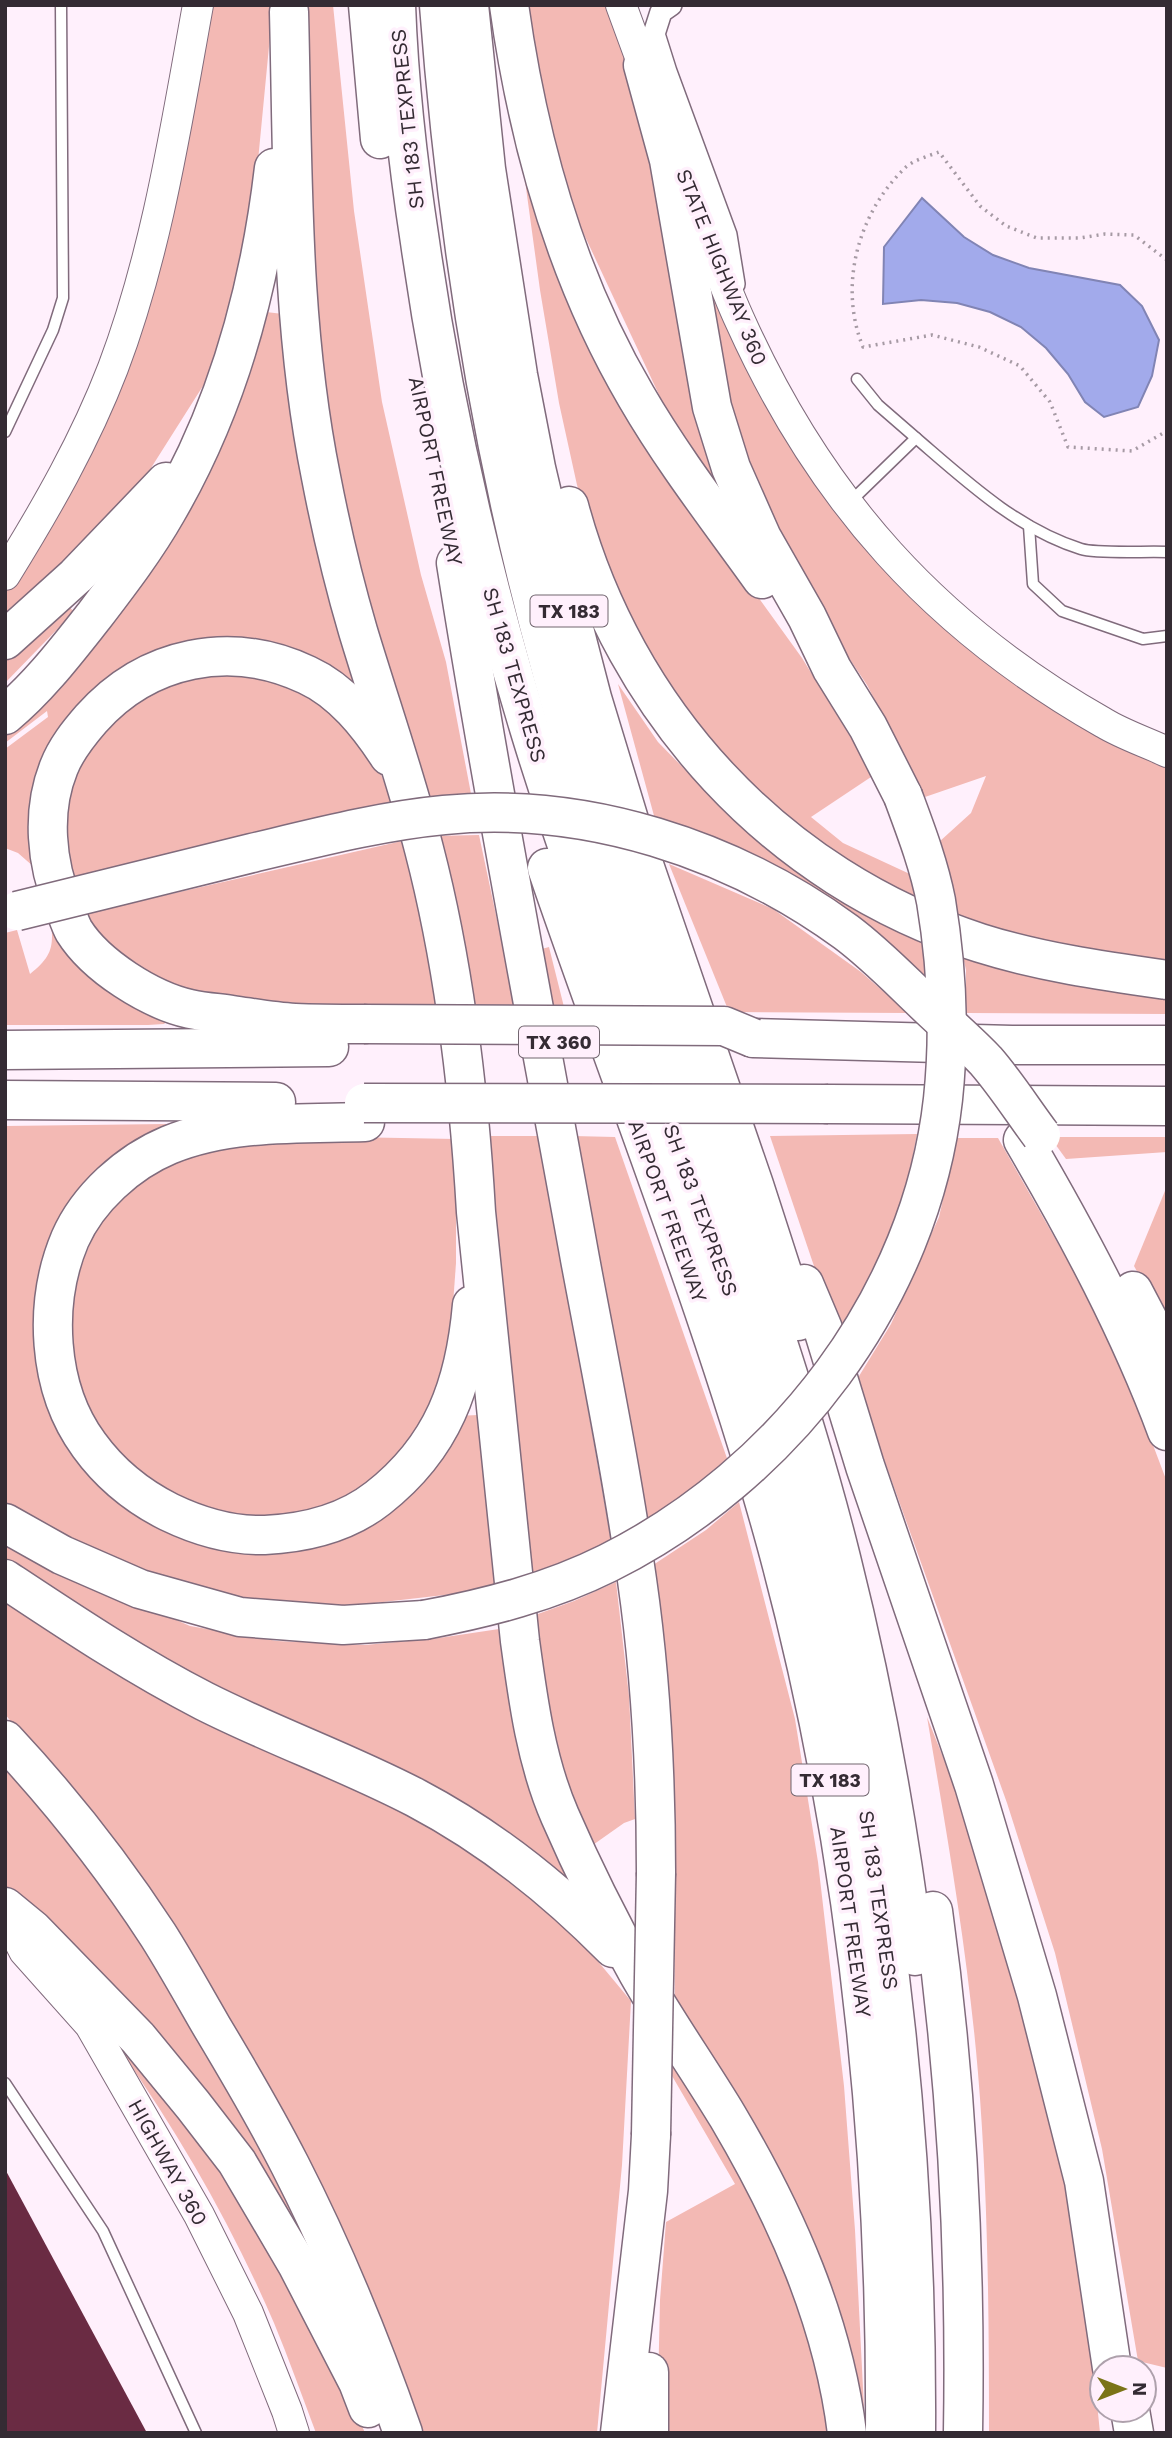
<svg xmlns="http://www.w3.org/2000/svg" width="1172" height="2438" font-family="'Work Sans',sans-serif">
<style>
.green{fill:#f3b9b4}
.water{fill:#a2aaeb;stroke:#8184b4;stroke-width:2}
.building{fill:#6a2b43}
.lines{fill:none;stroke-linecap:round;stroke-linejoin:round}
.lane-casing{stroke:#806b7c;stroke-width:13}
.street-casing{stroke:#806b7c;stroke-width:24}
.secondary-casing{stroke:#806b7c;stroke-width:32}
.highway-casing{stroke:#806b7c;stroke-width:41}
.path{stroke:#a69aa4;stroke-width:3.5;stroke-dasharray:2 5;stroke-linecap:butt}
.lane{stroke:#fff;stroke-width:10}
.street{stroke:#fff;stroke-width:21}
.secondary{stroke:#fff;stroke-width:30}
.highway{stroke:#fff;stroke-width:38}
.highway-bridge-casing{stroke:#806b7c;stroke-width:41;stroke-linecap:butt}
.highway-bridge{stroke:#fff;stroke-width:38}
.labels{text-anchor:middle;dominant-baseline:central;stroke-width:7;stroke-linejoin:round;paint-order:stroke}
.shield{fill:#fff0fc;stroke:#71666f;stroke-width:2}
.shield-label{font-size:19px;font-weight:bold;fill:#342b33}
.street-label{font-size:21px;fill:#342b33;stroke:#fff0fc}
</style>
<rect width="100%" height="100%" fill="#fff0fc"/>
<g class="green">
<polygon points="213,5 273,5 252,223 230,315 208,378 132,498 5,625 5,593 21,573 168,223"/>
<polygon points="307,5 333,5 354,211 382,402 421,575 446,662 472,799 425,801 348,559 303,261 304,38"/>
<polygon points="525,5 610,5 657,146 714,447 720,500 668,414 560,183"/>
<polygon points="523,166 648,444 802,658 874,775 811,817 843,843 912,875 916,900 819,846 709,748 637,641 605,577 577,485 559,403 540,290"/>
<polygon points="712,281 859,537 1167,765 1167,964 958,925 939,842 971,813 986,776 925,797 867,685 809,598 747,468 725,399 704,284"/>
<polygon points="266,312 283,314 369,708 299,659 111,684 34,867 18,853 5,848 5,749 48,717 47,711 5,743 5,722 52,682"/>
<polygon points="65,602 74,612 5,683 5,648"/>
<polygon points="261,671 320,695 368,746 383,779 392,806 67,879 64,860 70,779 102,725 157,683"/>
<polygon points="618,684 658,742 703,788 923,929 929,984 656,823"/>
<polygon points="479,835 517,1014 469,1013 433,836"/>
<polygon points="402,841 417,891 443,1012 256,1007 159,983 104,944 83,914"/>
<polygon points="669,864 773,909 861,972 908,1013 729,1012"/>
<path d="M 51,922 L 170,1018 L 164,1024 L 148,1025 L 5,1025 L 5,933 L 17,930 L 30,974 C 51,957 54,948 51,922 Z"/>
<polygon points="549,947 565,1011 551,1012 538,950"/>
<polygon points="961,948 1167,991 1167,1014 966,1013 966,970"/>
<polygon points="166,1124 167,1132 47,1277 106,1484 309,1543 456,1416 478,1415 497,1589 313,1610 201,1592 91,1556 5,1505 5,1126"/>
<polygon points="917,1134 906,1190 883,1249 838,1337 770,1136"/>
<polygon points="481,1136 540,1136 612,1547 523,1582"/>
<polygon points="573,1136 615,1137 729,1464 646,1526"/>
<polygon points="347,1137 456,1139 456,1263 448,1374 430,1418 394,1466 348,1503 302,1515 231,1519 167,1494 127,1466 87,1409 69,1347 72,1287 98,1225 136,1181 182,1157 248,1141"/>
<polygon points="1050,1137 1167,1137 1167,1152 1066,1159"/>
<polygon points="957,1138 998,1138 1114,1342 1167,1482 1167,2368 1138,2361 1102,2149 1055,1953 1007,1803 856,1381 891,1324 939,1217"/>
<polygon points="1167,1186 1167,1325 1134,1266"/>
<polygon points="739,1502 795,1719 818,1862 844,2086 855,2230 864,2408 855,2407 827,2282 792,2195 721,2074 675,2008 673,1868 650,1567 706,1530"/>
<polygon points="5,1545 190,1626 277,1641 365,1645 439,1638 499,1629 507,1683 561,1854 567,1878 471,1813 159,1658 5,1563"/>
<polygon points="616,1582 629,1696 635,1819 624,1823 590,1847 581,1843 524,1619 574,1601"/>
<polygon points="5,1602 477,1853 576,1935 631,2001 622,2165 597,2433 421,2433 179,1936 5,1714"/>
<path d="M 927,1717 L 959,1797 L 1001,1922 L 1070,2206 L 1092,2353 L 1100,2433 L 989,2433 C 989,2313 988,2192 978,2073 C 968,1954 947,1835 927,1717 Z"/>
<polygon points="5,1766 67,1835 151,1953 201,2038 316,2254 5,1885"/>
<path d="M 128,2046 L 179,2103 L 332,2353 L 365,2433 L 316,2433 C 302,2396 289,2359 274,2323 C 233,2228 181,2137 122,2053 Z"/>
<polygon points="670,2056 739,2174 779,2251 814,2357 831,2433 657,2433 660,2300 666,2222 735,2184 668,2069"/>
</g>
<polygon class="water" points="922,198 964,237 993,255 1029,268 1120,285 1142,306 1159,340 1152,376 1138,407 1104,417 1085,402 1068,374 1046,348 1021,327 990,312 957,303 921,300 883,304 884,247"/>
<polygon class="building" points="5,2169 147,2433 5,2433"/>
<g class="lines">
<defs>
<g id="lane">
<polyline points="857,379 878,405 916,438"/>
<polyline points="5,432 53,330 63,298 61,5"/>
<path d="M 850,502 L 916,438 C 966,481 1017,529 1081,549 C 1097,554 1147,551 1167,552"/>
<polyline points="1029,526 1033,584 1062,611 1143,639 1167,636"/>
<polyline points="5,2083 103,2231 196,2433"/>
</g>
<polyline id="street" points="671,5 661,12 654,34 666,72 726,235 734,284"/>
<g id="secondary">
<polyline points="621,5 650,84"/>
<path d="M 683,169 C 702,220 718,274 741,323 C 821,500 935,627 1104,723 C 1124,735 1146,742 1167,752"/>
<path d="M 5,575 C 46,509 85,441 113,368 C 157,252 176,126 198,5"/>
<polyline points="5,1914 24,1951 90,2025 199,2215 248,2313 287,2411 294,2433"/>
</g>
<g id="highway">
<polyline points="368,5 380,139"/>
<path d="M 396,5 C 399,85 408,164 420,242 C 450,454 503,661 573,863 C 637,1048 715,1230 772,1418 C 873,1750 918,2086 916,2433"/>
<path d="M 439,5 C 456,230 491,456 552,673 C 612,888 696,1094 766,1306 C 793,1389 820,1473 841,1558 C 874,1689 898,1822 915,1956"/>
<polyline points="469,5 486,169 518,375 536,468 572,621 592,698 633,833 754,1185 798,1321"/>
<path d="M 509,5 C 528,141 566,277 636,396 C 673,460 719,519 762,579"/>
<path d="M 289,12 C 293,167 290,324 321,477 C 331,529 343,580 358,631 C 380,704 405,775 424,849 C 455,968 469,1090 476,1212 L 520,1641 C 528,1700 536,1761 560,1816 C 583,1869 610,1923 638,1973 C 666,2022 699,2069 728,2117 C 786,2215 833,2320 847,2433"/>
<polyline points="643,65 669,160 712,407 731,468 762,538 807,617 832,669 868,727 903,796"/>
<path d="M 569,506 C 624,711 776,878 980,943 C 1040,962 1104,971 1167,980"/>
<path d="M 456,563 C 493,796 538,1027 580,1259 C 600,1366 622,1473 637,1580 C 651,1677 656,1776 656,1873"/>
<polyline points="5,640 76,576 166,482"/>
<path d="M 5,715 C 39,687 67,650 94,616 C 120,582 146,548 167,511 C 228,406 260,288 274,168"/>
<path d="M 547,868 C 624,1093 713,1314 776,1543 C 855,1833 887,2133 885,2433"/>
<path d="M 364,1024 C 341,1024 318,1024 295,1023 C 274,1022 253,1018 232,1015 C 218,1013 204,1012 190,1009 C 150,1000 96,966 74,931 C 70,924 67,914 64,906 C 46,864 41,811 59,767 C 66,749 78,734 91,719 C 147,656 231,639 307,675 C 342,691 368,724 389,756"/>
<polyline points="753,1038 1012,1045 1167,1045"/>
<polyline points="5,1050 329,1047"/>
<polyline points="5,1100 276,1102"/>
<polyline points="828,1104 1167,1106"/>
<path d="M 365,1122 C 300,1124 230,1120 169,1145 C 128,1162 88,1198 70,1239 C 43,1303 47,1388 89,1445 C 110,1474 137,1496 169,1512 C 198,1526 232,1536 265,1535 C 306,1533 345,1524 378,1498 C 443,1447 465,1385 472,1305"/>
<path d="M 1023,1140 C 1078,1234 1129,1329 1167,1431"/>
<polyline points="804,1284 823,1329 865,1466 974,1785 1037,1996 1084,2181 1112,2368"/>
<polyline points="1133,1291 1167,1356"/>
<polyline points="5,1523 62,1555 140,1589 240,1617 343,1625 424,1620"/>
<path d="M 5,1579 C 70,1622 134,1665 204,1701 C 273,1736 347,1762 416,1798 C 490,1837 554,1888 613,1948"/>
<path d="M 5,1740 C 61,1800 113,1866 158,1935 C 177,1965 194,1996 212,2027 C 239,2072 266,2118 290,2165 C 333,2249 372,2344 403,2433"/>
<polyline points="5,1907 33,1930 138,2038 193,2105 237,2162 297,2264 358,2382 368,2408"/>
<path d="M 933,1911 C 957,2084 966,2258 963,2433"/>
<polyline points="1130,2410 1134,2433"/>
<polyline points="620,2433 648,2191 651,2135"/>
<polyline points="649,2433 649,2372"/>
</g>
</defs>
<use href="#lane" class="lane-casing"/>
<use href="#street" class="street-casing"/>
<use href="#secondary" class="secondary-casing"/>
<use href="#highway" class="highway-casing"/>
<path class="path" d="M 1167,260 L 1134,235 L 1105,234 L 1080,238 L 1037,238 L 1006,226 L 980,206 L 939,152 C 929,156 913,160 905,168 C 858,213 838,286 863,347 L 932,335 L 979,347 L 1020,366 L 1050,402 L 1068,447 L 1132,451 L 1167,431"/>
<use href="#lane" class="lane"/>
<use href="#street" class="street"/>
<use href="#secondary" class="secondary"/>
<use href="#highway" class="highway"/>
<defs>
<g id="highway-bridge">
<path d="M 17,911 C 95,892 174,872 252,853 C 315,838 380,821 444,815 C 586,801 732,849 846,932 C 877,955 903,983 931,1009 C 949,1026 969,1043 986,1061 C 1006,1084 1023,1111 1041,1135"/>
<polyline points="364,1024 724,1026 753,1038"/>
<polyline points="364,1103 828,1104"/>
<path d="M 424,1620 C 487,1608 550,1592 608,1563 C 784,1475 921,1298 943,1099 C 950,1033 947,967 936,901 C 929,865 916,831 903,796"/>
<polyline points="651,2135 656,1873"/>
</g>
</defs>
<use href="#highway-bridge" class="highway-bridge-casing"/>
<use href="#highway-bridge" class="highway-bridge"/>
</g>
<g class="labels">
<g class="shield">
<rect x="530.5" y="595.5" width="77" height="31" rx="5"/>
<rect x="519" y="1026.5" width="80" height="31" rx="5"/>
<rect x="791.5" y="1764.5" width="77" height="31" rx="5"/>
</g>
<g class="shield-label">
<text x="569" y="611">TX 183</text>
<text x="559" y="1042">TX 360</text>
<text x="830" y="1780">TX 183</text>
</g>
<g class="street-label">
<text transform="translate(407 119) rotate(-96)">SH 183 TEXPRESS</text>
<text transform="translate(722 267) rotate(68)">STATE HIGHWAY 360</text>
<text transform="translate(436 471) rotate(78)">AIRPORT FREEWAY</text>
<text transform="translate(515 675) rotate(74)">SH 183 TEXPRESS</text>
<text transform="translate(701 1210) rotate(70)">SH 183 TEXPRESS</text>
<text transform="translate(668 1211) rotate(70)">AIRPORT FREEWAY</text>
<text transform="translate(879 1900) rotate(82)">SH 183 TEXPRESS</text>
<text transform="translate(851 1922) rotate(82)">AIRPORT FREEWAY</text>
<text transform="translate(168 2162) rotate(61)">HIGHWAY 360</text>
</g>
</g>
<rect width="1172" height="2438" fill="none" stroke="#342b33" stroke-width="14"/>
<g transform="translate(1123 2389) rotate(90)"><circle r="33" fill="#fff0fc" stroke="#aea1ac" stroke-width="2"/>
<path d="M0-5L12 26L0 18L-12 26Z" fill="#7b7417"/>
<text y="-10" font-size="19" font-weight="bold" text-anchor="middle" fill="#342b33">N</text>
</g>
</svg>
